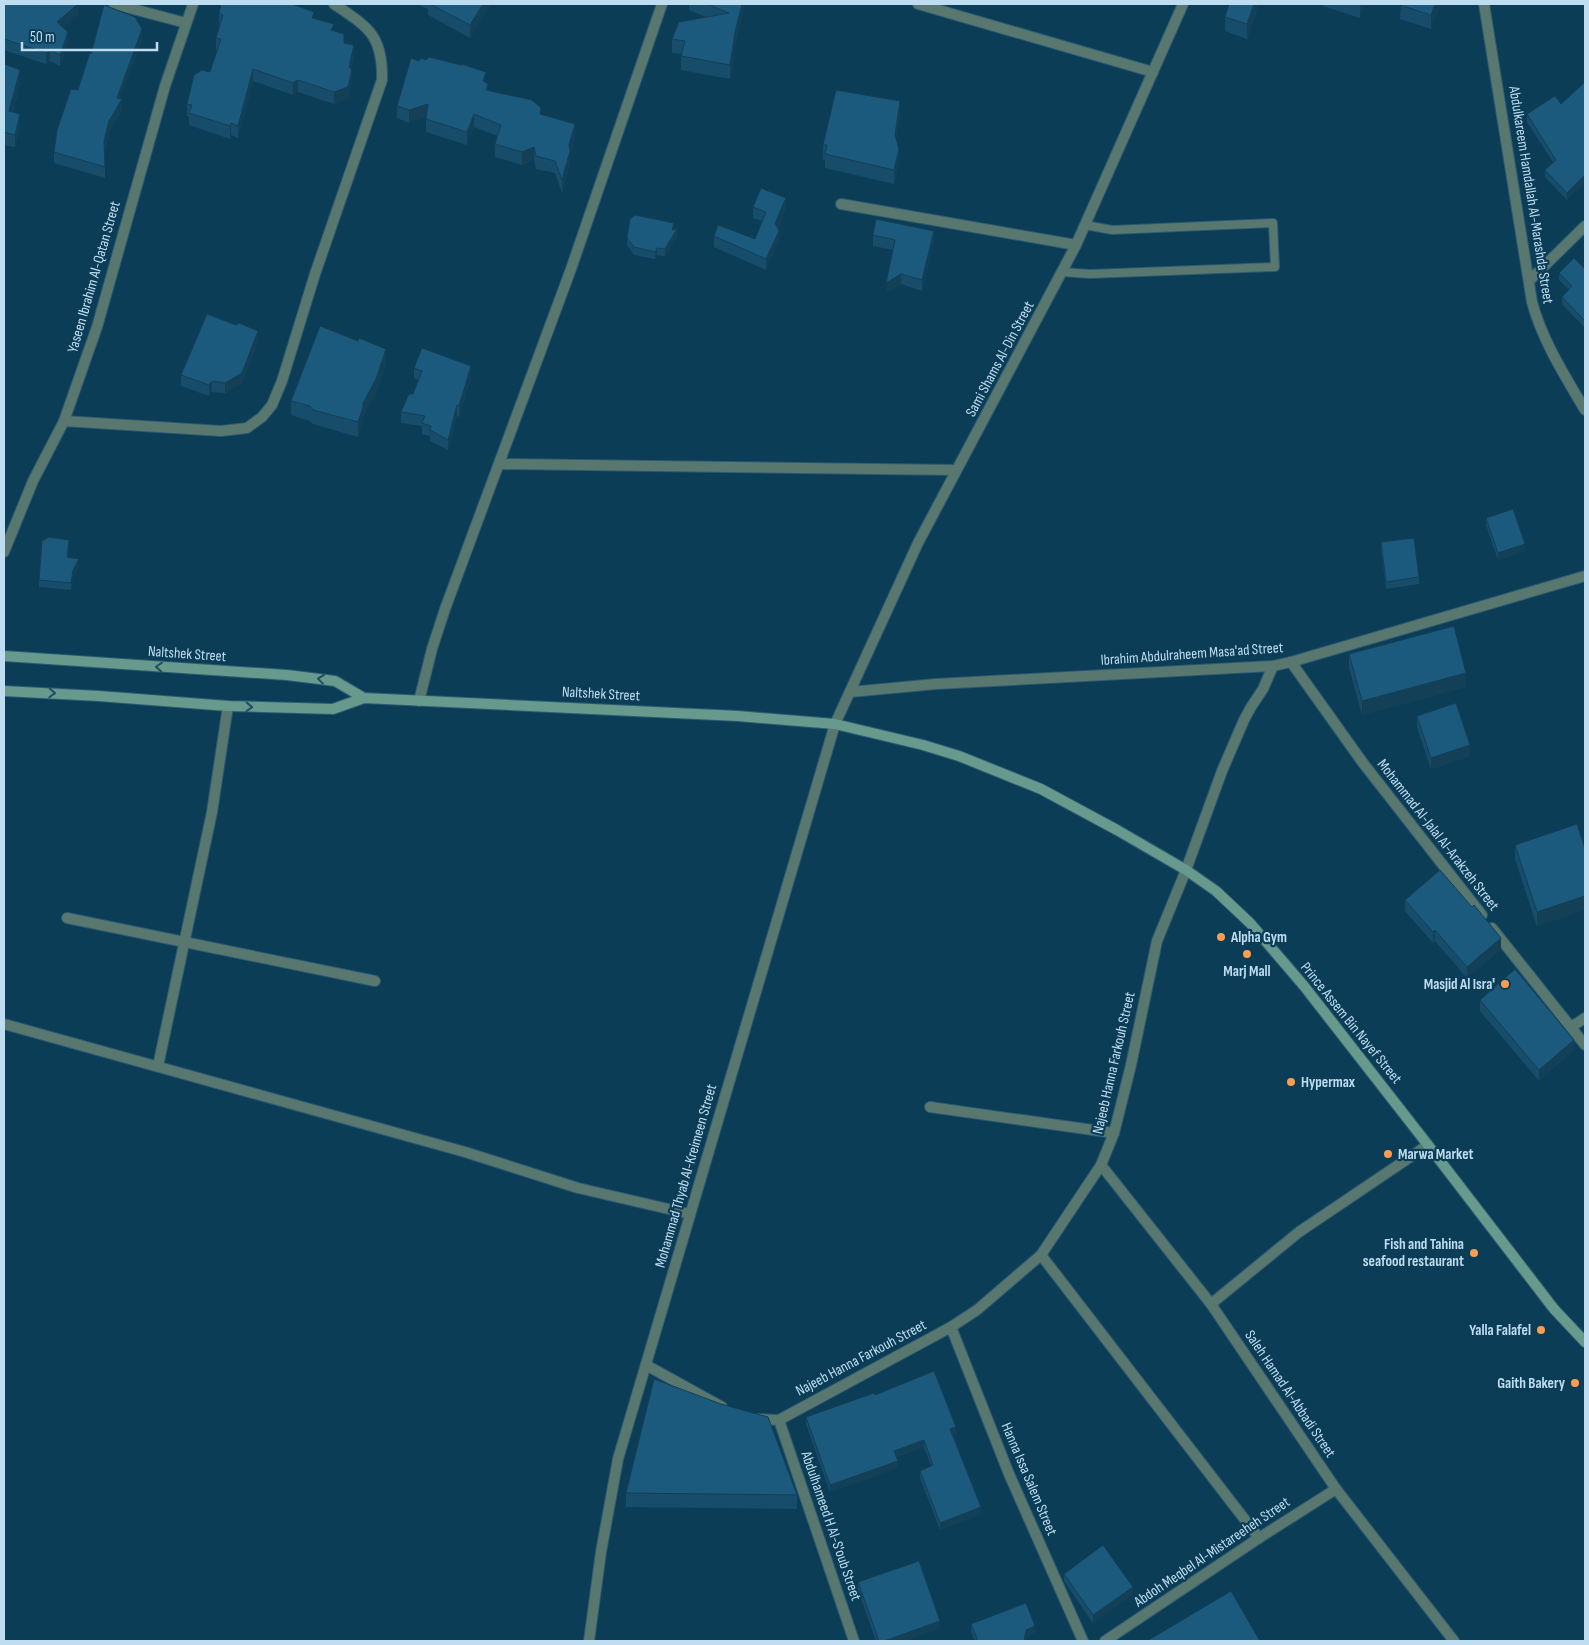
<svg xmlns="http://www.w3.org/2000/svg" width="1589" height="1645" font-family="'Sofia Sans Condensed',sans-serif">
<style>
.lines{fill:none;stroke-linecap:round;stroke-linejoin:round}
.service-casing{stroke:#2c5a73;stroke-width:10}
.minor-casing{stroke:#2c5a73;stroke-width:12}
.tertiary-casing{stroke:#2c5a73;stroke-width:12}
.secondary-casing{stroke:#2c5a73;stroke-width:12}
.service{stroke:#58776f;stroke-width:8}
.minor{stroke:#58776f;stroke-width:10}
.tertiary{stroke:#58776f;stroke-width:10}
.secondary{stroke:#67998c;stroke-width:10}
.wall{fill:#174d6b}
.shaded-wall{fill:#133f57}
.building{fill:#1b5a7c;stroke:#133f57}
.oneway{stroke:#1e4f62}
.poi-dot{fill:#fc9d52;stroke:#0c3d57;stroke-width:2}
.labels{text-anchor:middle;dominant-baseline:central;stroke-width:4.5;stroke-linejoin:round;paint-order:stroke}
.street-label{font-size:15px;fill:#bfddf1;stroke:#0c3d57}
.poi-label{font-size:15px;font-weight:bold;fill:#bfddf1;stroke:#0c3d57;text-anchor:end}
</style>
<rect width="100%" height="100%" fill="#0c3d57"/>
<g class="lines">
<defs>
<polyline id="service" points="1062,272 1090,274 1275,267 1273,223 1112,230 1085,225"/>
<g id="minor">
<polyline points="114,4 186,23"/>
<polyline points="918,4 1153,72"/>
<path d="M 1484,4 L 1532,302 C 1542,340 1565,376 1585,410"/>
<polyline points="841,204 1076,245"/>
<polyline points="1529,281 1585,226"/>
<path d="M 64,421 L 221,431 L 247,428 L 262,417 L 272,405 L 282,381 L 315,274 L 382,80 C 383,35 368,27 334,4"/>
<polyline points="500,464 956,470"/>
<polyline points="4,552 33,481 64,421 97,327 165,86 193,4"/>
<polyline points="1291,662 1363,763 1482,915"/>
<polyline points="850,692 936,684 1273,666 1291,662 1585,576"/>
<polyline points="419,701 432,649 445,609 571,269 662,4"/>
<polyline points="67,918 375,981"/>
<polyline points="1492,928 1585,1045"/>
<polyline points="4,1024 465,1152 578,1188 690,1214"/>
<polyline points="1571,1027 1585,1018"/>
<polyline points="158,1066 212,812 228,706"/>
<polyline points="930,1107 1114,1133"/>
<polyline points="1101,1165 1211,1304 1336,1489 1454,1641"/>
<polyline points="1041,1255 1259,1538"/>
<polyline points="1211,1304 1299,1232 1428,1145"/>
<polyline points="951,1327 1009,1474 1083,1641"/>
<polyline points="646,1365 722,1407"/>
<polyline points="756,1419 779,1420 951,1327 977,1310 1041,1255 1101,1165 1114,1133 1131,1065 1157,941 1186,870 1222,771 1244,720 1251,707 1263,689 1273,666"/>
<polyline points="779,1420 854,1641"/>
<polyline points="1105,1641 1259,1538 1336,1489"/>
</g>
<polyline id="tertiary" points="589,1641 601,1552 618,1459 835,724 918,543 1076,245 1183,4"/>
<g id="secondary">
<polyline points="4,656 287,675 335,681 364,698"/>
<polyline points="4,691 99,696 228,706 333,709 364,698 738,716 835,724 923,745 959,756 1041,789 1117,830 1186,870 1216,891 1250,923 1304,986 1428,1145 1554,1309 1585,1342"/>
</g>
</defs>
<use href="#service" class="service-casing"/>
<use href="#minor" class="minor-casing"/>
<use href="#tertiary" class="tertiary-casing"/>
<use href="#secondary" class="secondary-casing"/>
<use href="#service" class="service"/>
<use href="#minor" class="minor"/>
<use href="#tertiary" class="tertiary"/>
<use href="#secondary" class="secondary"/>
</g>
<g class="wall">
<polygon points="4,4 79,4 78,15 63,27 68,43 60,66 50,61 46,64 4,50"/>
<polygon points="417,4 491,4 470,38 428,15 428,9"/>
<polygon points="689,4 745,4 735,46 730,79 681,70 681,54 672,53 672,39 706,17 689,10"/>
<polygon points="1229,4 1259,4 1247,39 1225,31 1225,17"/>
<polygon points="1323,4 1365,4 1360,18 1323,6"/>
<polygon points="1401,4 1440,4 1431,29 1400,19"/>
<polygon points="219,13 314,18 334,31 344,43 354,57 351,69 352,82 348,99 334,104 298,92 293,95 253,81 238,138 231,135 230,139 189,125 189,116 187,116 187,104 210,72 217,51 216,51 216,38 219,25"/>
<polygon points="142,40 120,98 122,110 109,132 105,150 105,178 54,163 54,152 78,90 91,54"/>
<polygon points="4,64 20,83 13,112 20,127 15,147 4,145"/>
<polygon points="486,82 488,90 541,114 575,137 570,154 570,164 562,193 555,173 536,169 534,159 522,165 495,157 495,144 498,136 474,127 467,145 426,132 426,117 409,123 397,118 397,106"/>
<polygon points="1585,82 1567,200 1545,177 1545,170 1553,162 1527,122 1527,114 1561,104"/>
<polygon points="900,115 896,140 899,163 894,184 825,168 825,159 823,160 823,145"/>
<polygon points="753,207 786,208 778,228 779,241 766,270 714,247 714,236 755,239 762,221 753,218"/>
<polygon points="674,230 677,236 665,256 657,255 655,259 634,255 627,245 627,238"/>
<polygon points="873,235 934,242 922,291 901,284 886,293 893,250 873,246"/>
<polygon points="1585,269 1585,328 1562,304 1562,297 1569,290 1559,280 1559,273"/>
<polygon points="236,325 258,342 242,383 225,393 212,392 209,396 181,386 181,375"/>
<polygon points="386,363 376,393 363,416 363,421 358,437 313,424 310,421 291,415 291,401"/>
<polygon points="414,368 471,377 459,417 457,416 448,450 430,441 430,436 422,434 422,426 401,423 401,412 413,394 419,380 414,379"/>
<polygon points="1486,518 1525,551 1498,560 1486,525"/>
<polygon points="1381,542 1419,577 1419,584 1386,589 1381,550"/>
<polygon points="69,548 68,557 79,566 73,577 71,590 39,587 39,580"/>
<polygon points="1349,654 1466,687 1362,715 1349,668"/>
<polygon points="1417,716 1470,756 1431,769 1417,727"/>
<polygon points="1515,845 1585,849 1537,927 1515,859"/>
<polygon points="1405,900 1501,949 1467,978 1435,941 1433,943 1405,911"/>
<polygon points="1480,1000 1574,1050 1539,1081 1480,1011"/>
<polygon points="875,1395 956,1434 953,1435 981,1514 940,1530 920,1478 920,1471 931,1466 924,1447 897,1457 898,1468 830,1492 806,1424 806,1417"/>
<polygon points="721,1404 797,1495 797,1509 626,1507 626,1493"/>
<polygon points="1064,1574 1133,1594 1093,1623 1064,1581"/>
<polygon points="858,1582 940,1628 904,1641 876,1641 858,1590"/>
<polygon points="971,1624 1035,1633 1026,1637 1025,1641 975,1641 971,1631"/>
</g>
<g class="shaded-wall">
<polygon points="78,4 79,4 78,15 57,32 57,22"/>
<polygon points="483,4 491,4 470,38 470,25"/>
<polygon points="742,4 745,4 735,46 730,79 730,65 735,32"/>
<polygon points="1254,4 1259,4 1247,39 1247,24"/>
<polygon points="1360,4 1365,4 1360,18"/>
<polygon points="1435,4 1440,4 1431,29 1431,15"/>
<polygon points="142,29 142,40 117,108 117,98"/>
<polygon points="68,32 68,43 60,66 60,55"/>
<polygon points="354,45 354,57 349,79 349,67"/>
<polygon points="50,50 50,61 46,64 46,53"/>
<polygon points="253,69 253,81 238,138 238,126"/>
<polygon points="20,70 20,83 9,124 9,111"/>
<polygon points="352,70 352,82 348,99 334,104 334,92"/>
<polygon points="298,80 298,92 293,95 293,83"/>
<polygon points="122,99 122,110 109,132 104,151 104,141 109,121"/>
<polygon points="900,101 900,115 895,149 895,135"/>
<polygon points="428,104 428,117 409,123 409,110"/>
<polygon points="20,114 20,127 15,147 15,135"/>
<polygon points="474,114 474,127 467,145 467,132"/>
<polygon points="231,123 231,135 230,139 230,126"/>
<polygon points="575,124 575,137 570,154 570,164 562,193 562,180 569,145"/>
<polygon points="534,147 534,159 522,165 522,152"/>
<polygon points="899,149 899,163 894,184 894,170"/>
<polygon points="1585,175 1585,183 1567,200 1567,193"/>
<polygon points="786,198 786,208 775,234 775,223"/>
<polygon points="677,229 677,236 665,256 665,249"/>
<polygon points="779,231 779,241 766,270 766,259"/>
<polygon points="934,231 934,242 922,291 922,280"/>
<polygon points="657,248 657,255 655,259 655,252"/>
<polygon points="901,274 901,284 886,293 886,283"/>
<polygon points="258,331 258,342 242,383 225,393 225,383"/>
<polygon points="386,349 386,363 376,393 363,416 363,421 358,437 358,422 363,403"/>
<polygon points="471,366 471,377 459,417 459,406"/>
<polygon points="212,381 212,392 209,396 209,385"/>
<polygon points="457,405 457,416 448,450 448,440"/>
<polygon points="1525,544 1525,551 1498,560 1498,553"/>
<polygon points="79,559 79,566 73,577 71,590 71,583 73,570"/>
<polygon points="1466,673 1466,687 1362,715 1362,701"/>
<polygon points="1470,745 1470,756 1431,769 1431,758"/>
<polygon points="1585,896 1585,910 1537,927 1537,912"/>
<polygon points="1435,930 1435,941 1433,943 1433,932"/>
<polygon points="1501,938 1501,949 1467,978 1467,967"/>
<polygon points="1574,1040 1574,1050 1539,1081 1539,1070"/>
<polygon points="956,1427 956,1434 950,1436 950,1429"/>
<polygon points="924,1440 924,1447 894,1458 894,1451"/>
<polygon points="898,1461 898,1468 830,1492 830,1485"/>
<polygon points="981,1507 981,1514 940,1530 940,1523"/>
<polygon points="1133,1587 1133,1594 1093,1623 1093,1615"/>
<polygon points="940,1621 940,1628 904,1641 884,1641"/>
<polygon points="1035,1626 1035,1633 1026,1637 1025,1641 1024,1641 1026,1630"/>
</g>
<g class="building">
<polygon points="4,4 78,4 57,22 68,32 60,55 50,50 46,53 4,39"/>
<polygon points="221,4 292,4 314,12 312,18 334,24 331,30 344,34 344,43 354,45 349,67 352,70 348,87 334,92 298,80 293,83 253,69 238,126 231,123 230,126 189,113 192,105 187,104 194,75 202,70 210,72 221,39 216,38 223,15 219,13"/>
<polygon points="430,4 483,4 470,25"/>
<polygon points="707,4 742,4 735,32 730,65 681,56 685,41 672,39 679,22 729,13"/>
<polygon points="1229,4 1254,4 1247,24 1225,17"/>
<polygon points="1401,4 1435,4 1431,15 1400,5"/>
<polygon points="104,5 135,17 142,29 117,98 122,99 109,121 104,141 105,167 54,152 57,130 71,89 78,90 90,52 91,54"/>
<polygon points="429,57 461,65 461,64 486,72 483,81 488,84 486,90 532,100 541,108 540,114 575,124 569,145 570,151 562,180 555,161 536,156 534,147 522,152 495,144 501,125 474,114 467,132 426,119 428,104 409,110 397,106 411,58 419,61 421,58 426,60"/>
<polygon points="4,64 20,70 9,111 20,114 15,135 4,132"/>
<polygon points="1585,82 1585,175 1567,193 1545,170 1556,160 1527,114 1555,96 1561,104"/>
<polygon points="836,90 900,101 895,135 899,149 894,170 825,154 827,145 823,145"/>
<polygon points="761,188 786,198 775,223 779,231 766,259 714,236 718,225 755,239 766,212 753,207"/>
<polygon points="635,215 674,223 672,230 677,229 665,249 657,248 655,252 634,247 627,238 630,219"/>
<polygon points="876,219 934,231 922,280 901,274 886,283 895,240 873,235"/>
<polygon points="1574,258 1585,269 1585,321 1562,297 1572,286 1559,273"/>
<polygon points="207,314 236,325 239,323 258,331 242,373 225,383 212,381 209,385 181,375"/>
<polygon points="320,326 358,341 359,338 386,349 376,379 363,403 363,407 358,422 313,410 310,406 291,401"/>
<polygon points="422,348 471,366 459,406 457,405 448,440 430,430 431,426 422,423 425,416 401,412 409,394 413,394 422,371 414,368"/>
<polygon points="1513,509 1525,544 1498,553 1486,518"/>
<polygon points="49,537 69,540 67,557 79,559 73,570 71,583 39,580 42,541"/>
<polygon points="1414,538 1419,577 1386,582 1381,542"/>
<polygon points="1454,626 1466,673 1362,701 1349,654"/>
<polygon points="1456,703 1470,745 1431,758 1417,716"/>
<polygon points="1577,824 1585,849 1585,896 1537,912 1515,845"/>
<polygon points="1440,870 1472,907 1474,905 1501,938 1467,967 1435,930 1433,932 1405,900"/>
<polygon points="1515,969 1574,1040 1539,1070 1480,1000"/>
<polygon points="934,1371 956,1427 950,1429 981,1507 940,1523 920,1471 933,1465 924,1440 894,1451 898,1461 830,1485 806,1417 874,1393 875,1395"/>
<polygon points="654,1379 721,1404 768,1417 797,1495 626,1493"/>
<polygon points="1103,1545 1133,1587 1093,1615 1064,1574"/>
<polygon points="919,1561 940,1621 884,1641 879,1641 858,1582"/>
<polygon points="1231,1591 1260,1641 1147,1641"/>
<polygon points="1026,1603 1035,1626 1026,1630 1024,1641 978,1641 971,1624"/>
</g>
<defs><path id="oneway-chevron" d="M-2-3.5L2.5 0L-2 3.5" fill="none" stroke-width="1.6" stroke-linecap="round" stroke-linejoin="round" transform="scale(1.25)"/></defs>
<g class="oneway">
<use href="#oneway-chevron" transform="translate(159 667) rotate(-176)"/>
<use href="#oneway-chevron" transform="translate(321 679) rotate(-173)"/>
<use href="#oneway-chevron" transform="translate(52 693) rotate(3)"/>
<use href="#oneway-chevron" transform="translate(249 707) rotate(2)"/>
</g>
<g class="poi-dot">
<circle cx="1221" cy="937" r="5"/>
<circle cx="1247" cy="954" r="5"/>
<circle cx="1505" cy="984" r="5"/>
<circle cx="1291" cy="1082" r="5"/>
<circle cx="1388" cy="1154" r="5"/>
<circle cx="1474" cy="1253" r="5"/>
<circle cx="1541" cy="1330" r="5"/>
<circle cx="1575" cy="1383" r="5"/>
</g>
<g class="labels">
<g class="street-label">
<text transform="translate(1531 195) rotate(81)">Abdulkareem Hamdallah Al-Marashda Street</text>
<text transform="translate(94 277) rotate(-74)">Yaseen Ibrahim Al-Qatan Street</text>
<text transform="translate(1000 359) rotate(-62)">Sami Shams Al-Din Street</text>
<text transform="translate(187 654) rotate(4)">Naltshek Street</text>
<text transform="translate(1192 654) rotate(-4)">Ibrahim Abdulraheem Masa'ad Street</text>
<text transform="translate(601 694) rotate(3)">Naltshek Street</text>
<text transform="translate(1438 835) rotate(52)">Mohammad Al-Jalal Al-Arakzeh Street</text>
<text transform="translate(1351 1023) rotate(51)">Prince Assem Bin Nayef Street</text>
<text transform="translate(1114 1063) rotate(-77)">Najeeb Hanna Farkouh Street</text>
<text transform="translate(686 1176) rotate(-74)">Mohammad Thyab Al-Kreimeen Street</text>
<text transform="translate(861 1358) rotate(-28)">Najeeb Hanna Farkouh Street</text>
<text transform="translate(1290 1394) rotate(56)">Saleh Hamad Al-Abbadi Street</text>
<text transform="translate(1029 1479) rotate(67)">Hanna Issa Salem Street</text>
<text transform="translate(831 1526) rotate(71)">Abdulhameed H Al-S'oub Street</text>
<text transform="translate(1212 1552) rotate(-34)">Abdoh Meqbel Al-Mistareeheh Street</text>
</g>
<g class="poi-label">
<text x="1231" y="937" text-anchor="start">Alpha Gym</text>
<text x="1247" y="971" text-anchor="middle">Marj Mall</text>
<text x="1495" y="984">Masjid Al Isra'</text>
<text x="1301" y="1082" text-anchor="start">Hypermax</text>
<text x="1398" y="1154" text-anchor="start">Marwa Market</text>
<text x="1464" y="1244">Fish and Tahina<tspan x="1464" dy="17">seafood restaurant</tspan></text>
<text x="1531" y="1330">Yalla Falafel</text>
<text x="1565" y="1383">Gaith Bakery</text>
</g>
</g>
<rect width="1589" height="1645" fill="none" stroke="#bfddf1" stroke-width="10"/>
<path d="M22 42v8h135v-8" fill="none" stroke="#bfddf1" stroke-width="2.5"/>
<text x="30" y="42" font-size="15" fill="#bfddf1" stroke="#0c3d57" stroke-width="4" paint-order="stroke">50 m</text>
</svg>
